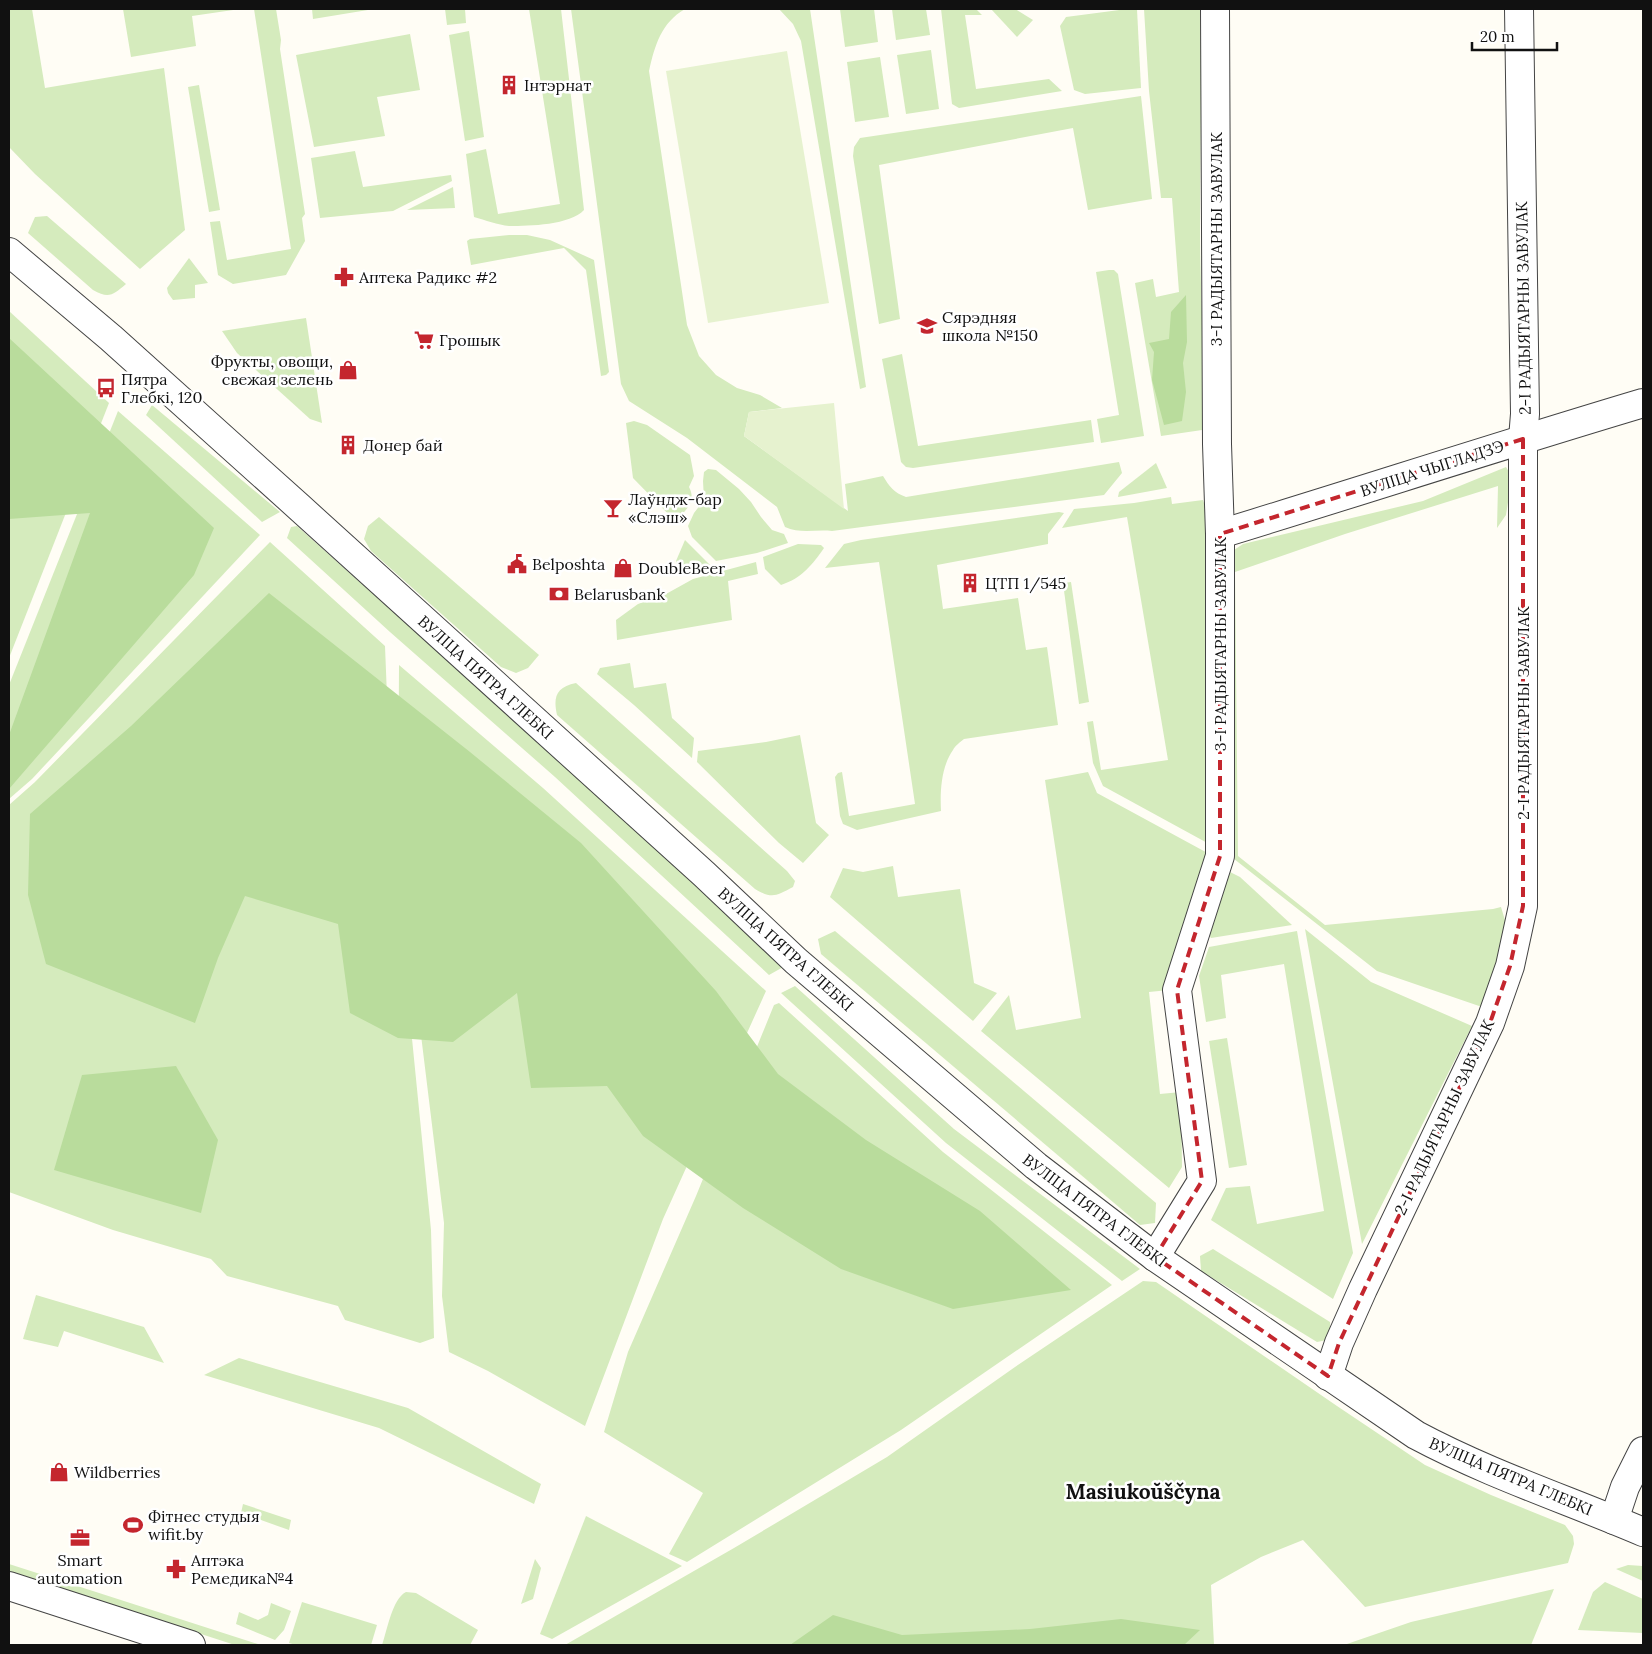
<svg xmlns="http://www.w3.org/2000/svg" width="1652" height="1654" font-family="Lora,serif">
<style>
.green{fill:#d5ebbd}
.forest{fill:#b9dc9c}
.pitch{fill:#e6f2cf}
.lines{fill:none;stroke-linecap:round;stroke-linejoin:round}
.minor-casing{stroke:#444;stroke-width:30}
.minor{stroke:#fff;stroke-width:28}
.marked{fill:none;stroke:#c4262e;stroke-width:4;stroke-dasharray:10 6;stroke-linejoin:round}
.labels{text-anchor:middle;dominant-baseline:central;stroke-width:5;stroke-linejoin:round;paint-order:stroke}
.poi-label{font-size:16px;fill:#111;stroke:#fff;text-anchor:start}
.street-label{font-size:16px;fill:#111;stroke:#fff}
.district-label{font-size:21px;font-weight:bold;fill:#111;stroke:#fff}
</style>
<rect width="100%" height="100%" fill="#fffdf5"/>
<g class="green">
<polygon points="9,9 32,9 45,88 164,68 185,230 140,269 35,174 9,147"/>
<polygon points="123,9 240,9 192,16 196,46 131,57"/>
<polygon points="254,9 276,9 281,40 280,49 305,214 302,218 305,241 286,275 233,284 218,275 210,222 220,221 227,260 291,249"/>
<polygon points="312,9 374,9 313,19"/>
<polygon points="445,9 465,9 466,23 447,25"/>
<path d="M 529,9 L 561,9 L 584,210 C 570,225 530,226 509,226 C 498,225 485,220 474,217 L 466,154 L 486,149 L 498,214 L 560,204 Z"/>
<path d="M 571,9 L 685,9 C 661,23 655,45 649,71 L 687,325 L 699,356 L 716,375 L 737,388 L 760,395 L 782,408 L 749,412 L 744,436 L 848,511 L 845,484 L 883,476 C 889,486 894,493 906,497 L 1119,462 L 1122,473 L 1104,495 L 832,531 C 817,529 800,534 785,527 L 777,507 L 687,438 L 629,401 L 621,384 Z"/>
<polygon points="779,9 810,9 866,387 860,389 801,41 793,24"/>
<polygon points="840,9 874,9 878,42 845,47"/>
<polygon points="892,9 926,9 930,35 896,40"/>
<polygon points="941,9 976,9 982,15 965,15 976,89 1049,79 1062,91 959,108 952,104"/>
<polygon points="991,9 1015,9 1033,20 1017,37"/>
<polygon points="1127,9 1137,9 1141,88 1085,94 1074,90 1060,26 1066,17"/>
<path d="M 1144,9 L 1200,9 C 1202,82 1200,155 1200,228 C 1200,295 1204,362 1209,429 L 1161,436 L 1135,283 L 1153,279 L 1156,297 L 1179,292 L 1172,198 L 1161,198 L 1149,91 Z"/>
<polygon points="469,31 484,137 465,141 449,35"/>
<polygon points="410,34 420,90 377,97 385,136 314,147 296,55"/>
<polygon points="931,50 939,109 906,114 897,55"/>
<polygon points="880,57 889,117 855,122 847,62"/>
<polygon points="199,85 220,210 209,212 188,87"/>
<polygon points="1141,96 1152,199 1088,210 1073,128 879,165 900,319 879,324 853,156 854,147 860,138"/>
<polygon points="355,151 363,187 451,175 452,181 393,211 320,218 311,158"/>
<polygon points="453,187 455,208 407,210"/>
<path d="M 47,216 L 126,284 C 113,295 109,299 93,290 L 28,233 L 35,217 Z"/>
<polygon points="509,235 527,235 550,240 594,260 609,372 606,375 601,376 586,270 564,248 471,265 467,241 470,239"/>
<polygon points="189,258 208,283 195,285 195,298 173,300 168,293 167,288"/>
<polygon points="1109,270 1114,270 1118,274 1144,436 1101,443 1097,419 1119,415 1096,272"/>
<polygon points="9,311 109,403 9,658"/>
<polygon points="306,318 322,423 310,419 237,353 222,331"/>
<polygon points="902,354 918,446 1091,420 1094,442 913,468 906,467 901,462 882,359"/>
<polygon points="152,405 280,512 262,522 146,415"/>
<polygon points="118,411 260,535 32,779 9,799 9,685"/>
<path d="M 634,421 L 647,425 L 690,455 L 694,476 L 689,487 C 697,502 685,510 676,522 L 633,478 L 626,423 Z"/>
<polygon points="1156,463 1167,488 1118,497 1119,492"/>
<polygon points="1506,467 1512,477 1506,515 1497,528 1498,486 1345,534 1235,572 1238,856 1325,925 1493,909 1501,907 1507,927 1482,1007 1377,971 1229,855 1226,561 1234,550 1243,544 1423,501"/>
<polygon points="708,469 716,470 739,489 751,502 761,517 772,530 784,534 788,543 757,553 716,561 692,537 688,526 694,513 704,500 703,481 704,472"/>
<polygon points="1171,497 1172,504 1203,500 1207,512 1206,602 1211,845 1103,786 1093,763 1087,722 1093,721 1101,770 1168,760 1127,517 1062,528 1074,509 1134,503"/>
<path d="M 1059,512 L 1064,513 L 1048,534 L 1048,544 L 937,565 L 943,609 L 1018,598 L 1026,650 L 1047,647 L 1058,725 L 964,739 C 960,742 955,746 953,750 C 941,767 940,792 941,811 L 857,830 L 843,824 L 840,816 L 835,777 L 838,773 L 842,772 L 849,816 L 915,804 L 879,562 L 825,568 L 844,544 L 861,540 Z"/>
<polygon points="379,517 539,655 528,668 516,673 501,667 371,551 364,539 368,526"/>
<polygon points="297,526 578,777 785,966 769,975 555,777 390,632 287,538 291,527"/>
<polygon points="685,540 710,565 678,575 676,561"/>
<polygon points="270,542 385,646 393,847 431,1230 434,1338 420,1343 345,1320 338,1306 227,1276 211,1259 113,1230 9,1192 9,805 35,782"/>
<path d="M 798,544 L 821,545 L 824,548 C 812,565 802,578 781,585 L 765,569 L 763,557 Z"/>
<polygon points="756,562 758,574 728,581 732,620 617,640 616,620 638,604 666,594 693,579"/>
<polygon points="1071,582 1089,702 1079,704 1063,583"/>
<polygon points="630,663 634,688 666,683 672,718 694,738 692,758 634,705 597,674 600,668"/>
<polygon points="399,665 543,788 766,991 663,1219 585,1426 488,1371 449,1352 442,1296 444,1223 398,847"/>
<path d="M 576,683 L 787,871 L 795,881 L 793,887 C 776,896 772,899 755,889 L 557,715 C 553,697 556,687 576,683 Z"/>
<polygon points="800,735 816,823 829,835 803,863 779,843 697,762 698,751 766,742"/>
<polygon points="1088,772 1097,793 1213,856 1169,990 1149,992 1160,1094 1181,1092 1182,1167 1169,1188 981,1031 1009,995 1016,1030 1081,1018 1045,780"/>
<polygon points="893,866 898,897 960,889 974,983 997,993 973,1021 830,897 843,868 863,872"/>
<polygon points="1230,872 1240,877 1292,925 1211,938 1207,932"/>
<polygon points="1305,929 1371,982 1472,1026 1362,1244"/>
<polygon points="835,931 1156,1203 1155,1223 1140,1225 821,954 818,939"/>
<polygon points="1297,931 1353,1253 1333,1299 1211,1220 1226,1188 1250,1186 1257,1224 1324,1211 1284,964 1221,975 1226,1018 1206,1022 1199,976 1209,947"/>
<polygon points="795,986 954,1129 1140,1269 1122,1281 946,1143 781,993"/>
<polygon points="779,1003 943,1152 1112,1285 901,1430 687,1562 669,1554 703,1493 604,1432 628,1352 696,1196 774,1005"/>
<polygon points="1227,1038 1247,1165 1229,1168 1209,1041"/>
<polygon points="1213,1249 1330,1322 1330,1335 1327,1340 1317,1342 1201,1271 1200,1256"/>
<polygon points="1143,1281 1156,1282 1337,1406 1425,1465 1491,1495 1565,1525 1573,1536 1574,1544 1568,1563 1365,1607 1303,1540 1261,1557 1211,1585 1214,1645 565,1645 734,1548 887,1457 1015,1367"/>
<polygon points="36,1295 144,1327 164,1363 64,1331 58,1347 23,1339"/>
<polygon points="239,1358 408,1408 541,1484 534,1504 379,1428 204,1375"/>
<polygon points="243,1504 291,1520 289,1530 241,1513"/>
<polygon points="586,1516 682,1566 552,1639 540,1634"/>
<polygon points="535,1559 541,1568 533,1599 521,1604"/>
<polygon points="9,1564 261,1645 235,1645 9,1572"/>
<polygon points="1628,1565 1643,1566 1643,1581 1616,1569"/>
<polygon points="1605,1582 1643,1599 1643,1633 1578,1630 1593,1592"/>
<polygon points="1554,1589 1531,1645 1344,1645 1411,1622"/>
<path d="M 406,1592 L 416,1593 L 478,1630 L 470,1645 L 382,1645 C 387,1631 392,1599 406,1592 Z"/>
<polygon points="302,1602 377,1625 371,1645 296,1645 289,1643"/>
<polygon points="271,1603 291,1611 284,1630 275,1640 236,1624 239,1612 258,1620 268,1615"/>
</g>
<g class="forest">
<polygon points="1186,295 1187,342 1183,363 1186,392 1182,421 1164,425 1152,380 1154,352 1149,343 1169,339 1171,312"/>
<polygon points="9,338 214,528 194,575 9,789 9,735 90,513 9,519"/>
<polygon points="269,593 470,752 581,843 716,991 778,1074 866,1140 980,1211 1071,1290 953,1309 841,1269 743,1208 643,1136 607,1086 531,1088 517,993 453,1042 398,1038 350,1013 338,924 245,896 218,958 195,1023 46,964 28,895 30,814 131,726"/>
<polygon points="176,1066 218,1140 201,1213 54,1170 82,1075"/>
<polygon points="833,1615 902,1635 1030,1629 1121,1619 1200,1630 1184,1645 790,1645"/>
</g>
<g class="pitch">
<polygon points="787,51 829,303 708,323 666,71"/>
<polygon points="834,403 844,509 744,436 749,412"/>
</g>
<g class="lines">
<defs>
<g id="minor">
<path d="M 9,252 L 111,338 L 299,507 L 704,874 L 796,961 L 1036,1166 L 1155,1257 L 1416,1435 C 1489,1474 1568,1500 1643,1532"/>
<path d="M 1220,534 C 1361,491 1502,445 1643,403"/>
<polyline points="1155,1257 1202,1181 1177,990 1220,856 1220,534 1217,444 1215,9"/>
<polyline points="1328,1376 1339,1343 1363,1289 1490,1023 1510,966 1523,906 1523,439 1525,414 1519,9"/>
<polyline points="1614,1520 1625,1487 1643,1451"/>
<polyline points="9,1586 191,1645"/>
</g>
</defs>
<use href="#minor" class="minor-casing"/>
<use href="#minor" class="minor"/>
</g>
<path class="marked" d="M 1523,439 L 1523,906 L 1510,966 L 1490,1023 L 1339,1343 L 1328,1376 L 1155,1257 L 1202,1181 L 1177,990 L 1220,856 L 1220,534 Z"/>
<defs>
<symbol id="building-bare" viewBox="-9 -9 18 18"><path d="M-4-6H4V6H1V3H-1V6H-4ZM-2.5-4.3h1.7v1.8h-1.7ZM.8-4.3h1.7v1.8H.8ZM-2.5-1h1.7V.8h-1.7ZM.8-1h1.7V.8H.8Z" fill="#c4262e" stroke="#fff" stroke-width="2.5" paint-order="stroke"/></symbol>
<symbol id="pharmacy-bare" viewBox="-9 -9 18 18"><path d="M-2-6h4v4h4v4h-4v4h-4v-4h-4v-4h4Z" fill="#c4262e" stroke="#fff" stroke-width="2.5" paint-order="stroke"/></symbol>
<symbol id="school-bare" viewBox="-9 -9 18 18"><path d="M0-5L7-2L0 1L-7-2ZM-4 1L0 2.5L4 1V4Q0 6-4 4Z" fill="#c4262e" stroke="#fff" stroke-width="2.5" paint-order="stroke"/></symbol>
<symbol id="supermarket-bare" viewBox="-9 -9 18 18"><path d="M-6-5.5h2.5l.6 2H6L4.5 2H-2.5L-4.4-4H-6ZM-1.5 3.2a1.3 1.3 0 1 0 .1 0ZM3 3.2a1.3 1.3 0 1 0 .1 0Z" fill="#c4262e" stroke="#fff" stroke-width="2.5" paint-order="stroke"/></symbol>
<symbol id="shop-bare" viewBox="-9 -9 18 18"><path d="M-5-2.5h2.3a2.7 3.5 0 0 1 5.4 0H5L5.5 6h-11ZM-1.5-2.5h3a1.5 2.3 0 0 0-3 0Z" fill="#c4262e" stroke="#fff" stroke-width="2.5" paint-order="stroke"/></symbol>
<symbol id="bus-bare" viewBox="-9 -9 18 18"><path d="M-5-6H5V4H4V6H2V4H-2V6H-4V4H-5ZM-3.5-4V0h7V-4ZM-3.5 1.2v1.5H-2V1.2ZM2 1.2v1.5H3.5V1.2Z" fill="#c4262e" stroke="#fff" stroke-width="2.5" paint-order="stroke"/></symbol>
<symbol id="bar-bare" viewBox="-9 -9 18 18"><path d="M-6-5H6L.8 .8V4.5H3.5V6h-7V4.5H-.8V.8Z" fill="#c4262e" stroke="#fff" stroke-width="2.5" paint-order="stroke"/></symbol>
<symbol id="civic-bare" viewBox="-9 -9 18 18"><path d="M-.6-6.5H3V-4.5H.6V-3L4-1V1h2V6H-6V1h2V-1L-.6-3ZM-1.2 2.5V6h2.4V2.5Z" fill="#c4262e" stroke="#fff" stroke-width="2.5" paint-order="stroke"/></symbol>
<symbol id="bank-bare" viewBox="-9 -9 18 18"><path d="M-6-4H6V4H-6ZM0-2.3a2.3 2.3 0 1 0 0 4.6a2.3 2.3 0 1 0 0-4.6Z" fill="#c4262e" stroke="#fff" stroke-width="2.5" paint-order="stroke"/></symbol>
<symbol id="stadium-bare" viewBox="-9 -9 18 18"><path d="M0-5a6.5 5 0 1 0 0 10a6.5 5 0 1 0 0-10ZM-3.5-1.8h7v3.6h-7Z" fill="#c4262e" stroke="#fff" stroke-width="2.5" paint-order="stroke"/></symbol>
<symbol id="office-bare" viewBox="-9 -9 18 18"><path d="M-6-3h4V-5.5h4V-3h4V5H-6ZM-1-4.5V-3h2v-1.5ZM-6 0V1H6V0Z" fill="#c4262e" stroke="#fff" stroke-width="2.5" paint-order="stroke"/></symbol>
</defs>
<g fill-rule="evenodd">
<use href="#building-bare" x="495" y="71" width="28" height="28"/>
<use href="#pharmacy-bare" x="330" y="263" width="28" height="28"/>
<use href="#school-bare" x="913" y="312" width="28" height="28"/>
<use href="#supermarket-bare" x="410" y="326" width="28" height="28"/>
<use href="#shop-bare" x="334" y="356" width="28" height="28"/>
<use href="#bus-bare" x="92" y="374" width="28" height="28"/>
<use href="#building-bare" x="334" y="431" width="28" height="28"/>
<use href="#bar-bare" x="599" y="494" width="28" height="28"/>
<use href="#civic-bare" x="503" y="550" width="28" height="28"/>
<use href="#shop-bare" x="609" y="554" width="28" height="28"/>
<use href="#building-bare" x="956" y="569" width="28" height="28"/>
<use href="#bank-bare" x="545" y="580" width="28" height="28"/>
<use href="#shop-bare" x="45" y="1458" width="28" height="28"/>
<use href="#stadium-bare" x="119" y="1511" width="28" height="28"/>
<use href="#office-bare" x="66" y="1524" width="28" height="28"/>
<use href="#pharmacy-bare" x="162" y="1555" width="28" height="28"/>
</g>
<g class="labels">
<g class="poi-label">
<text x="524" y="85">Інтэрнат</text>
<text x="359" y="277">Аптека Радикс #2</text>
<text x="942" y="317">Сярэдняя<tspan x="942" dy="18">школа №150</tspan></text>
<text x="439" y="340">Грошык</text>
<text x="333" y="361" text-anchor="end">Фрукты, овощи,<tspan x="333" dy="18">свежая зелень</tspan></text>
<text x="121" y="379">Пятра<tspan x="121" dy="18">Глебкі, 120</tspan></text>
<text x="363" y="445">Донер бай</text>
<text x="628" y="499">Лаўндж-бар<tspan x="628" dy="18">«Слэш»</tspan></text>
<text x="532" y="564">Belposhta</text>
<text x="638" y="568">DoubleBeer</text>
<text x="985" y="583">ЦТП 1/545</text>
<text x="574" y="594">Belarusbank</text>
<text x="74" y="1472">Wildberries</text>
<text x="148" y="1516">Фітнес студыя<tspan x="148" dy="18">wifit.by</tspan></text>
<text x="80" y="1560" text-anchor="middle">Smart<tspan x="80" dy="18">automation</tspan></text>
<text x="191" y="1560">Аптэка<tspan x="191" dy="18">Ремедика№4</tspan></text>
</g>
<g class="street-label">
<text transform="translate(1216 239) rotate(-90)">3-І РАДЫЯТАРНЫ ЗАВУЛАК</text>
<text transform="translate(1523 308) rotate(-91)">2-І РАДЫЯТАРНЫ ЗАВУЛАК</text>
<text transform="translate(1432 468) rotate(-18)">ВУЛІЦА ЧЫГЛАДЗЭ</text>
<text transform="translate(1220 644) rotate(-90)">3-І РАДЫЯТАРНЫ ЗАВУЛАК</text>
<text transform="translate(486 677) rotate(42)">ВУЛІЦА ПЯТРА ГЛЕБКІ</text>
<text transform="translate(1523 713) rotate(-90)">2-І РАДЫЯТАРНЫ ЗАВУЛАК</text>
<text transform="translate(786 949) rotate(42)">ВУЛІЦА ПЯТРА ГЛЕБКІ</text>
<text transform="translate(1444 1117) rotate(-65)">2-І РАДЫЯТАРНЫ ЗАВУЛАК</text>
<text transform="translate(1095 1210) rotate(37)">ВУЛІЦА ПЯТРА ГЛЕБКІ</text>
<text transform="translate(1511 1476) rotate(23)">ВУЛІЦА ПЯТРА ГЛЕБКІ</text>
</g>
<g class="district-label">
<text x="1143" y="1491">Masiukoŭščyna</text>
</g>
</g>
<rect width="1652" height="1654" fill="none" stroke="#111111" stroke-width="20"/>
<path d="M1472 42v8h85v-8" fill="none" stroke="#111111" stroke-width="2.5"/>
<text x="1480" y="42" font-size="15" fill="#111111" stroke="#ffffff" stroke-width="4" paint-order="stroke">20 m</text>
</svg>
